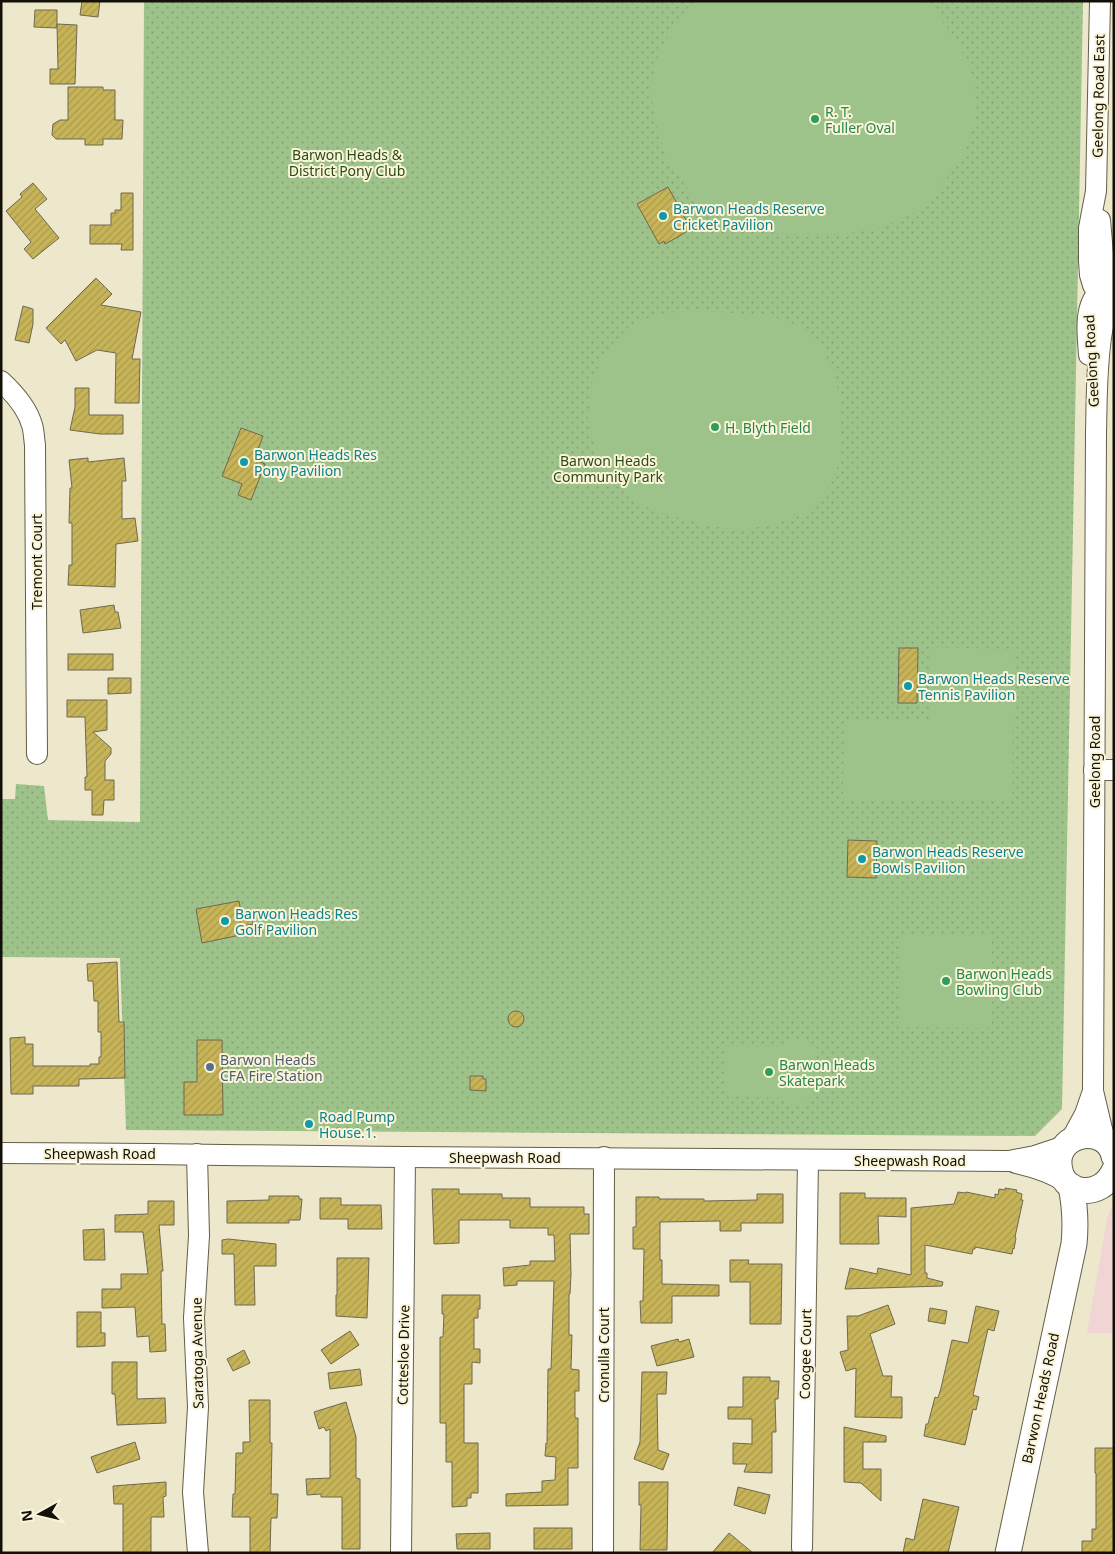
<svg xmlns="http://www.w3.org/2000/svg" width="1115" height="1554" font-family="'Noto Sans',sans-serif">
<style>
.commercial{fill:#f0d5d4}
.park{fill:url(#park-dots)}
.garden{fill:#9dc28a}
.building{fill:url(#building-hatch);stroke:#6e6951}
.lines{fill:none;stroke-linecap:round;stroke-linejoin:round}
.minor-casing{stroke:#635e47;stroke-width:22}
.major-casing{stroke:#635e47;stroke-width:27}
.minor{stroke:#fff;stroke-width:20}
.major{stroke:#fff;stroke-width:25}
.leisure-dot{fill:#2e9e5b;stroke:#faf4d9;stroke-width:2}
.culture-dot{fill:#0f9aa8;stroke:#faf4d9;stroke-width:2}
.service-dot{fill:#5c6f8a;stroke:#faf4d9;stroke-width:2}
.labels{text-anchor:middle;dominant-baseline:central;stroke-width:4;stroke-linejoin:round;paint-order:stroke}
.street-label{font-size:14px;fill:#121007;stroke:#faf4d9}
.leisure-label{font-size:14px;fill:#27864d;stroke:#faf4d9;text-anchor:start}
.park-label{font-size:14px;fill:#2b4b18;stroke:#faf4d9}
.culture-label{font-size:14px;fill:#0d838f;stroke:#faf4d9;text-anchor:start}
.service-label{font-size:14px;fill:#4e5e75;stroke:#faf4d9;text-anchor:start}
</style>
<defs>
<pattern id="park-dots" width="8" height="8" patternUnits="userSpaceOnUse" patternTransform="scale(1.25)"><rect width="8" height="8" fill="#9dc28a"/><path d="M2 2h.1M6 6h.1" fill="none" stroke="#86a676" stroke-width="1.8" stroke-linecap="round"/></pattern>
<pattern id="building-hatch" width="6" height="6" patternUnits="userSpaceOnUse" patternTransform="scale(1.25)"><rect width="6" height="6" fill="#c7b458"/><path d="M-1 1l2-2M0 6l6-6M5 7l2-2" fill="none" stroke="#aa9a4b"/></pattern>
</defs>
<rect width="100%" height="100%" fill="#ede7cc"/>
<polygon class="commercial" points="1114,1200 1114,1333 1087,1333 1107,1219"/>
<polygon class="park" points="144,1 1083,1 1062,1109 1035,1136 126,1130 120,958 1,957 1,799 15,799 16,784 44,786 48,820 140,822"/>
<g class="garden">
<polygon points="696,1 921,1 931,8 958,41 973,78 975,119 963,155 945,181 923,208 882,228 844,234 801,237 760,230 720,218 694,197 668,162 655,120 650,85 661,48 685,10"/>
<polygon points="695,310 770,316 802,327 822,348 834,372 841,404 840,458 834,478 822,498 804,513 773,525 738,530 710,526 657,512 635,501 617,483 604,464 592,439 588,416 592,383 604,354 629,327 657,314"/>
<polygon points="930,647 1014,649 1012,801 843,799 844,719 929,721"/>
<polygon points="900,934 992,935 992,1028 899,1027"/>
<polygon points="791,1041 805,1041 814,1049 813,1095 806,1103 788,1105 780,1098 724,1096 725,1047 785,1047"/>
</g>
<g class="building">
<polygon points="82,1 100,1 98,17 80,15"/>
<polygon points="35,10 57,10 57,28 34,27"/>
<polygon points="57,24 77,25 75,84 50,84 50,69 58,69"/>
<polygon points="68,87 103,87 103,90 115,90 115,120 123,120 122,139 103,139 103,145 85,145 85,139 56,139 52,135 53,124 60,120 68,120"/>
<polygon points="33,183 47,199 35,209 59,238 33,259 24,249 31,242 6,211 22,197 20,194"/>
<polygon points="668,187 690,227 685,230 686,232 676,238 665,244 664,241 659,244 637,204"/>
<polygon points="121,193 133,193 133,250 121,250 122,244 90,244 90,225 111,225 111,213 115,213 115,210 121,210"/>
<polygon points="96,278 112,294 101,305 141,312 132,359 140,359 139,403 115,403 116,353 97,350 76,361 65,340 61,344 46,328"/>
<polygon points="23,306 33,309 33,324 29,343 15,340"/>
<polygon points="75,388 89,388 89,415 123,415 123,434 100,434 70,430 75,407"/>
<polygon points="241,428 263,436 254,460 265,464 251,500 238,495 242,484 222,476"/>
<polygon points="88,458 88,462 124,458 126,481 122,481 122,519 135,518 138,541 116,544 115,587 68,585 69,565 72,565 72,523 69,523 70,488 72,488 69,460"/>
<polygon points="114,605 115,612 118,612 121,628 83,633 80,610"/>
<polygon points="899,648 918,648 917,703 898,703"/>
<rect x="68" y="654" width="45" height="16"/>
<polygon points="108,678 131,678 131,693 108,694"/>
<polygon points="67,700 107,700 107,730 93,732 111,748 111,754 105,761 105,780 114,780 114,800 104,800 103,815 92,815 92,790 85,790 85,777 87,777 85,717 67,717"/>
<polygon points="848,840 877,841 876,878 847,877"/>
<polygon points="239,901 241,912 251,910 253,924 243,926 245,934 202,943 196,909"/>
<polygon points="117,962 119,1022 124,1022 125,1078 79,1079 79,1086 33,1086 33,1094 11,1094 10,1038 25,1037 25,1044 33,1044 33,1066 90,1066 90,1064 99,1064 99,1057 101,1057 101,1032 98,1032 98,1001 94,1001 93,981 88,981 87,964"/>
<circle cx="516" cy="1019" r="8"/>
<polygon points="197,1040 222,1040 223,1115 184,1115 184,1082 197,1082"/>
<polygon points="470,1076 483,1076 483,1079 486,1079 486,1091 470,1090"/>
<polygon points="1005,1188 1017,1190 1016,1192 1022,1194 1021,1200 1023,1200 1015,1237 1016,1238 1014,1249 1013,1248 1012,1254 975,1247 975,1249 973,1249 972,1254 925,1245 925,1273 927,1273 927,1278 943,1282 942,1286 845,1289 850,1268 877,1274 878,1268 911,1275 911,1208 954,1204 958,1192 965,1193 966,1192 995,1198 995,1194 998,1195 999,1189 1005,1190"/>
<polygon points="432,1189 459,1189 459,1194 502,1194 502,1198 530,1198 530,1207 584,1207 584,1214 589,1214 589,1234 570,1234 571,1274 570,1294 569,1294 569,1335 572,1335 571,1369 579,1370 579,1391 575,1391 575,1418 578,1418 578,1468 568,1468 568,1505 506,1506 506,1494 542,1492 542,1481 555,1480 556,1457 545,1456 546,1443 547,1444 548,1369 551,1369 554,1281 517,1281 517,1285 504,1286 503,1268 530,1265 530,1261 555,1261 554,1235 548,1235 548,1228 510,1228 510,1220 459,1220 459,1243 434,1244"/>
<polygon points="840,1193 865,1193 865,1198 906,1198 906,1217 878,1216 879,1244 840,1244"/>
<polygon points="757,1194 783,1194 783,1223 741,1223 741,1231 720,1231 720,1221 660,1222 660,1260 662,1260 662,1284 719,1285 719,1296 672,1296 672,1323 641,1323 640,1301 643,1301 644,1249 633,1249 633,1227 636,1227 636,1197 659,1197 659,1199 704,1199 704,1201 757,1200"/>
<polygon points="269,1196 299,1196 299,1199 302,1199 300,1220 289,1220 289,1223 227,1223 227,1201 269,1200"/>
<polygon points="320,1198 341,1198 341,1205 381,1205 382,1229 348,1229 348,1219 320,1219"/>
<polygon points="148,1201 174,1201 174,1225 159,1225 163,1271 161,1271 162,1324 165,1324 166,1351 150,1352 149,1336 137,1337 135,1307 102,1308 102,1289 121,1289 121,1274 148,1274 143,1232 115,1232 115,1215 148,1214"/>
<polygon points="104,1229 105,1260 84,1260 83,1230"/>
<polygon points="228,1239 276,1244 276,1266 254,1266 255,1305 235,1305 234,1254 222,1254 222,1240"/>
<polygon points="337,1258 369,1258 367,1318 336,1316 336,1295 337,1295"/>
<polygon points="730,1260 749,1260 748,1264 782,1264 781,1324 750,1324 750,1282 730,1282"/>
<polygon points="442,1295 480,1295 480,1309 478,1309 478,1318 474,1318 474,1349 480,1349 480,1363 472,1362 472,1384 464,1384 464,1443 478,1443 478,1493 471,1493 471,1498 467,1498 467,1506 452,1507 452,1462 446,1462 446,1423 440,1423 440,1337 443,1337 444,1314 442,1314"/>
<polygon points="888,1305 895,1324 870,1334 883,1376 892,1376 891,1397 902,1397 902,1418 855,1417 856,1368 846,1371 840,1352 848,1350 847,1316 858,1316"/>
<polygon points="976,1306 999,1311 994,1331 988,1329 973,1395 979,1397 976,1410 973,1409 965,1445 924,1436 926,1424 928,1424 935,1397 938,1398 941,1388 952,1340 968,1343"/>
<polygon points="930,1308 947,1311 945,1324 928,1321"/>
<polygon points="77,1312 101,1312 101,1333 105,1333 105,1346 77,1347"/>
<polygon points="350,1331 359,1345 331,1364 321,1350"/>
<polygon points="678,1339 679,1342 689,1339 694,1357 657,1366 651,1346"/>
<polygon points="244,1350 250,1363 233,1371 227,1359"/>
<polygon points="112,1362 137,1362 137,1399 165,1398 166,1423 117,1425 115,1394 112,1394"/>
<polygon points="360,1369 362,1385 330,1389 328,1373"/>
<polygon points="642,1372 667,1372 666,1394 657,1394 658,1450 669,1454 663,1470 634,1459 640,1442"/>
<polygon points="743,1377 770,1377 770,1381 779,1381 778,1399 775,1399 776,1432 772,1432 772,1473 744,1472 747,1464 733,1464 733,1443 752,1444 752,1419 728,1419 728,1407 743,1407"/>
<polygon points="249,1400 270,1400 270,1443 272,1443 271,1494 278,1494 277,1518 271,1518 270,1553 250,1553 250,1517 232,1517 233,1494 235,1494 236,1453 243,1453 243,1442 250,1442"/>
<polygon points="346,1402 356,1437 356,1478 360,1479 360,1549 342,1549 342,1497 321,1497 321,1494 307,1495 306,1479 330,1478 330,1429 326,1431 324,1427 319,1429 314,1412"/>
<polygon points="844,1427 886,1436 886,1442 863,1442 863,1469 881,1469 881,1501 861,1483 844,1482"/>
<polygon points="135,1442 140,1459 97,1473 91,1457"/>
<polygon points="1095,1448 1114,1448 1114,1553 1082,1553 1082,1541 1092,1541 1092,1529 1096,1529 1096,1473 1095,1473"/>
<polygon points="166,1482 166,1496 163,1497 164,1517 151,1517 151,1553 123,1553 123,1504 114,1504 113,1486"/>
<polygon points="639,1482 668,1482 667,1550 640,1550 641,1505 639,1505"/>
<polygon points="738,1487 770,1495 765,1514 734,1505"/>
<polygon points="923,1499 959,1507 948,1553 903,1553 906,1538 914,1540"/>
<rect x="534" y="1528" width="38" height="21"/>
<polygon points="490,1533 490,1549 457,1549 456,1534"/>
<polygon points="729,1533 753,1553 712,1553"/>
</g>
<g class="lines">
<defs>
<g id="minor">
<polyline points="1100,1 1096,191 1089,228 1089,261 1090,275 1093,285 1097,292 1111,305"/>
<polyline points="1100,220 1104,265 1109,283 1110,295"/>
<path d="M 1089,355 C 1087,325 1082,296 1114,281"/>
<path d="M 1,381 C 14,393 27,407 32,425 C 34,431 34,439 35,445 L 37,754"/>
<polyline points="1094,770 1114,770"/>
<polyline points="1071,1140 1085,1114 1093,1091"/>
<path d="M 1107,1144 L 1102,1129 L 1093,1091 L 1096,432 C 1097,405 1095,318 1114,303"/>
<path d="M 1,1153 C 136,1153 271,1156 406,1157 C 607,1158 808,1159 1009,1161 L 1035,1156 L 1065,1146"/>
<polyline points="197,1154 199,1236 194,1318 198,1407 193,1492 198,1553"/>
<path d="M 1016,1163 C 1034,1167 1050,1172 1066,1182"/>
<polyline points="802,1548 808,1160"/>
<polyline points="401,1553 405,1157"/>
<polyline points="603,1553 604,1157"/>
</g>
<g id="major">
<path d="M 1114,1156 C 1107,1124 1057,1132 1059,1164 C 1061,1196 1101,1200 1114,1171"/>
<path d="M 1008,1553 L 1074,1244 C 1076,1224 1075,1206 1071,1186"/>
</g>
</defs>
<use href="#minor" class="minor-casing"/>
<use href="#major" class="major-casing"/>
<use href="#minor" class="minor"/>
<use href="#major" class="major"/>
</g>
<g class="leisure-dot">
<circle cx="815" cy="119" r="5"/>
<circle cx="715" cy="427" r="5"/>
<circle cx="946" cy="981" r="5"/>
<circle cx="769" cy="1072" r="5"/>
</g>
<g class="culture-dot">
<circle cx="663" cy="216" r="5"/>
<circle cx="244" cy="462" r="5"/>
<circle cx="908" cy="686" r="5"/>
<circle cx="862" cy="859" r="5"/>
<circle cx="225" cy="921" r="5"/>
<circle cx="309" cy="1124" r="5"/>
</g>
<circle class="service-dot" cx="210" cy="1067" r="5"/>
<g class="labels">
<g class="street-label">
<text transform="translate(1098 96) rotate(-89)">Geelong Road East</text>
<text transform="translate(1091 361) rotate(-93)">Geelong Road</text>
<text transform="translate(36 562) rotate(-90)">Tremont Court</text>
<text transform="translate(1094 762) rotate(-90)">Geelong Road</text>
<text x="100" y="1153">Sheepwash Road</text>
<text x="505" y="1157">Sheepwash Road</text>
<text x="910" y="1160">Sheepwash Road</text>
<text transform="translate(197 1353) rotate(-91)">Saratoga Avenue</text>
<text transform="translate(805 1354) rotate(-89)">Coogee Court</text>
<text transform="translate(403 1355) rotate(-89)">Cottesloe Drive</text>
<text transform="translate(603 1355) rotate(-90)">Cronulla Court</text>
<text transform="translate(1040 1398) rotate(-78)">Barwon Heads Road</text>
</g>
<g class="leisure-label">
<text x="825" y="111">R. T.<tspan x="825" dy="16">Fuller Oval</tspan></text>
<text x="725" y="427">H. Blyth Field</text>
<text x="956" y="973">Barwon Heads<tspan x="956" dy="16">Bowling Club</tspan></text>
<text x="779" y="1064">Barwon Heads<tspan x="779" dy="16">Skatepark</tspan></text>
</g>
<g class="park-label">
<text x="347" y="154">Barwon Heads &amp;<tspan x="347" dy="16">District Pony Club</tspan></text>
<text x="608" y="460">Barwon Heads<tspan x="608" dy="16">Community Park</tspan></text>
</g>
<g class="culture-label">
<text x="673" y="208">Barwon Heads Reserve<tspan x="673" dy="16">Cricket Pavilion</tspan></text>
<text x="254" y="454">Barwon Heads Res<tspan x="254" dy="16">Pony Pavilion</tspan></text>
<text x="918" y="678">Barwon Heads Reserve<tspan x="918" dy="16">Tennis Pavilion</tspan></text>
<text x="872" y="851">Barwon Heads Reserve<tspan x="872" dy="16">Bowls Pavilion</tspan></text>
<text x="235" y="913">Barwon Heads Res<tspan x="235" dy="16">Golf Pavilion</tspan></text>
<text x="319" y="1116">Road Pump<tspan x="319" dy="16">House.1.</tspan></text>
</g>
<g class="service-label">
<text x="220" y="1059">Barwon Heads<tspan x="220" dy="16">CFA Fire Station</tspan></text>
</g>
</g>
<rect width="1115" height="1554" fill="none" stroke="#121007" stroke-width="5"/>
<g transform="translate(40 1514) rotate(262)" stroke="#faf4d9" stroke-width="4" paint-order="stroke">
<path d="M0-4L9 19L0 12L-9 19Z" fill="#121007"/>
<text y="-8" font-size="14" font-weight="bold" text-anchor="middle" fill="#121007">N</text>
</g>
</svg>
